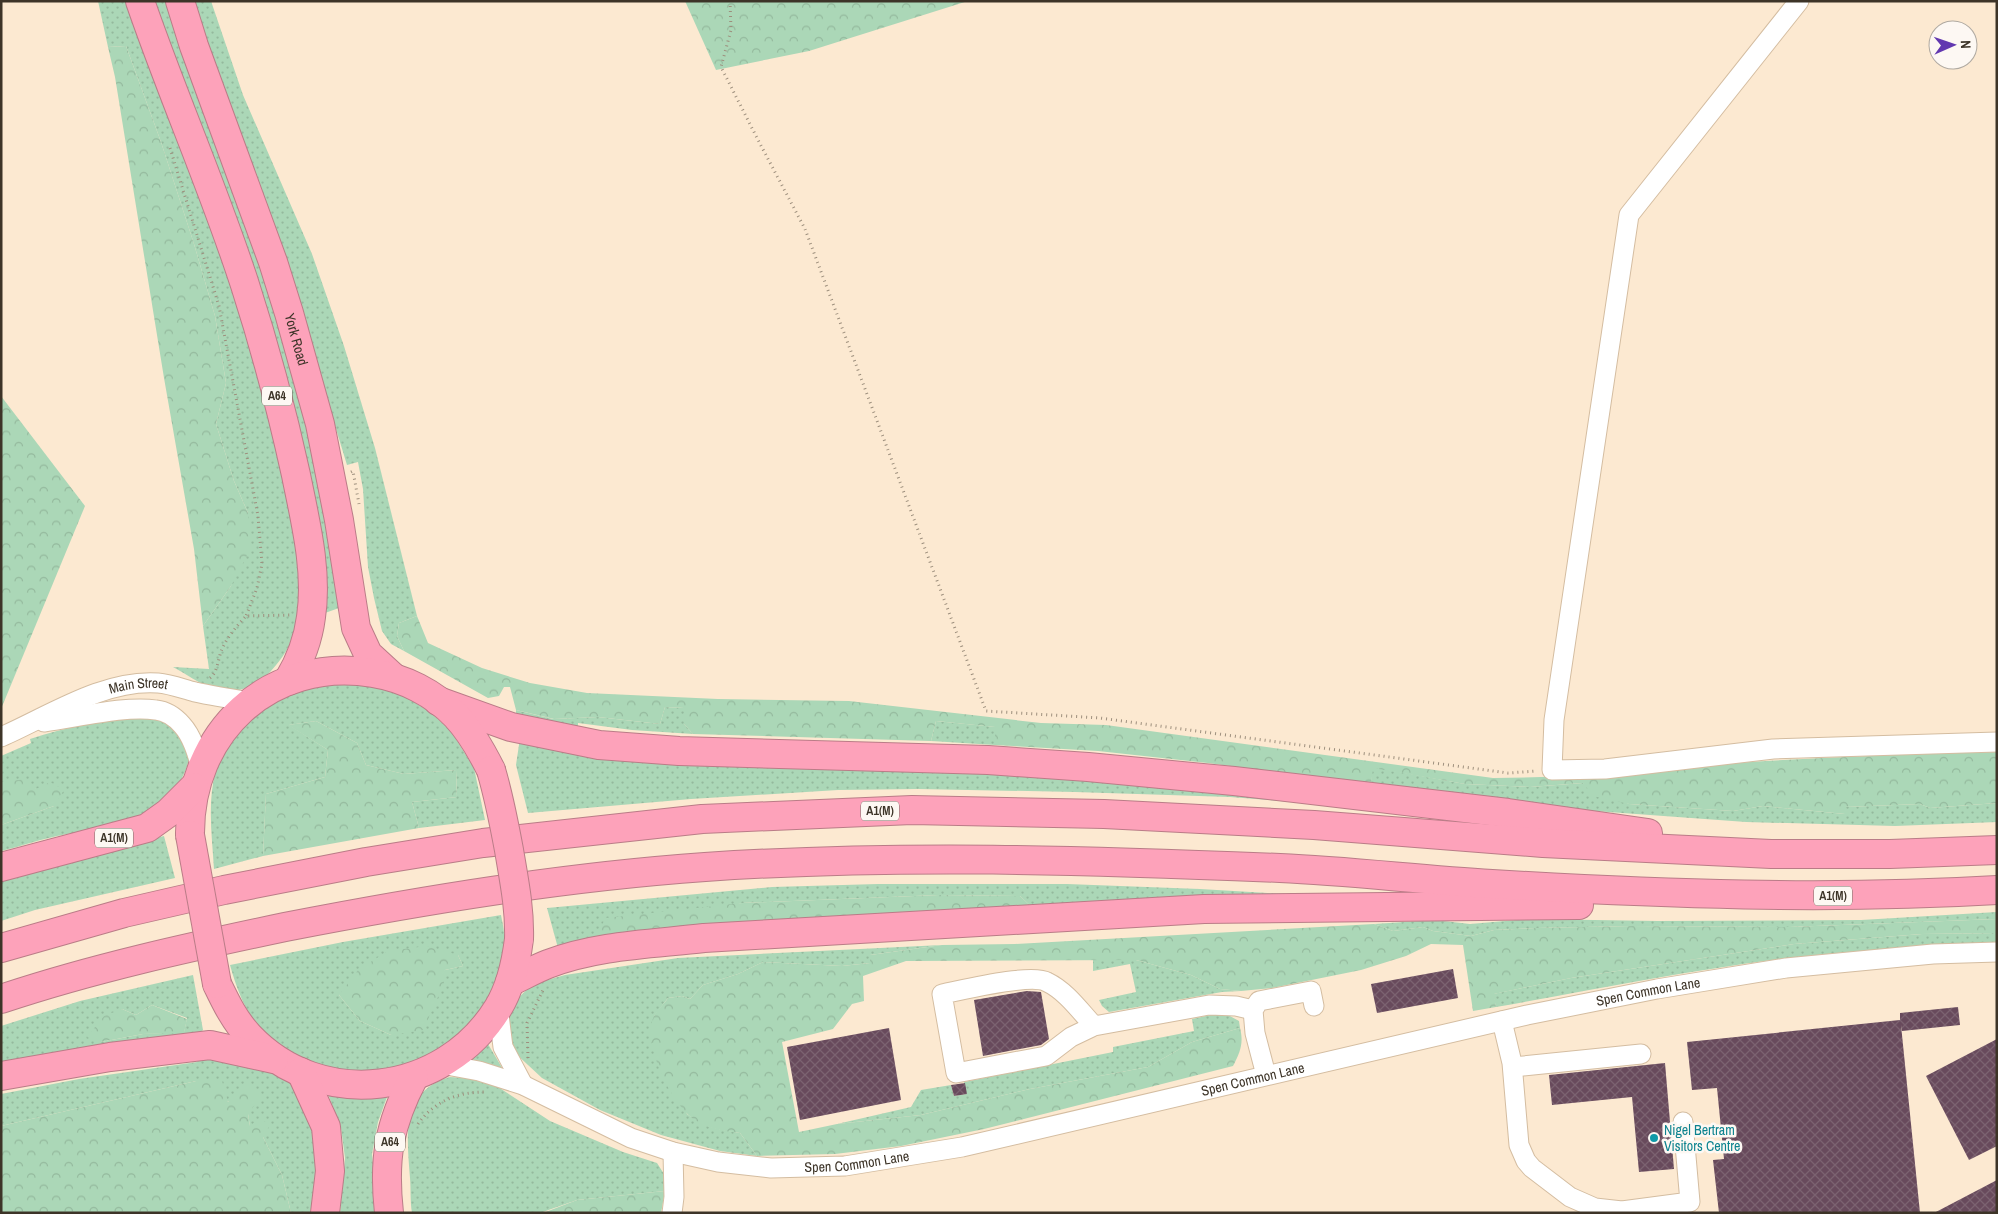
<svg xmlns="http://www.w3.org/2000/svg" width="1998" height="1214" font-family="'Archivo Narrow',sans-serif">
<style>
.grass{fill:url(#grass-dots);fill-rule:evenodd}
.forest{fill:url(#forest-crowns)}
.building{fill:url(#building-cross-hatch)}
.lines{fill:none;stroke-linecap:round;stroke-linejoin:round}
.minor-casing{stroke:#d4bda1;stroke-width:21}
.highway-casing{stroke:#ba7c87;stroke-width:30}
.path{stroke:#9d8f7d;stroke-width:3;stroke-dasharray:1 4;stroke-linecap:butt}
.minor{stroke:#fff;stroke-width:19}
.highway{stroke:#fda2ba;stroke-width:28}
.highway-bridge-casing{stroke:#ba7c87;stroke-width:30;stroke-linecap:butt}
.highway-bridge{stroke:#fda2ba;stroke-width:28}
.culture-dot{fill:#0f9aa8;stroke:#fdf8f3;stroke-width:2}
.labels{text-anchor:middle;dominant-baseline:central;stroke-width:5;stroke-linejoin:round;paint-order:stroke}
.shield{fill:#fdf8f3;stroke:#776f65;stroke-width:1}
.shield-label{font-size:12px;font-weight:bold;fill:#3d3428}
.street-label{font-size:14px;fill:#3d3428;stroke:#fdf8f3}
.culture-label{font-size:14px;fill:#0d838f;stroke:#fdf8f3;text-anchor:start}
</style>
<defs>
<pattern id="grass-dots" width="8" height="8" patternUnits="userSpaceOnUse" patternTransform="scale(1.25)"><rect width="8" height="8" fill="#abd7b7"/><path d="M2 2h.1M6 6h.1" fill="none" stroke="#94b99d" stroke-width="1.8" stroke-linecap="round"/></pattern>
<pattern id="forest-crowns" width="20" height="18" patternUnits="userSpaceOnUse" patternTransform="scale(1.25)"><rect width="20" height="18" fill="#abd7b7"/><path d="M2 6a3 3 0 1 1 6 0M12 15a3 3 0 1 1 6 0" fill="none" stroke="#94b99d"/></pattern>
<pattern id="building-cross-hatch" width="8" height="8" patternUnits="userSpaceOnUse" patternTransform="scale(1.25)"><rect width="8" height="8" fill="#684a5c"/><path d="M0 0l8 8M0 8l8-8" fill="none" stroke="#7b6270"/></pattern>
</defs>
<rect width="100%" height="100%" fill="#fce9d1"/>
<g class="grass">
<path d="M 98,1 L 126,1 C 184,146 240,295 277,447 C 291,505 307,568 295,629 C 292,644 282,659 271,671 C 257,686 233,697 212,689 C 199,683 186,674 173,667 L 209,669 L 203,626 L 231,586 L 248,513 L 234,481 L 216,424 L 226,383 L 215,316 L 194,244 L 161,142 L 126,46 L 108,47 Z"/>
<path d="M 151,1 L 168,1 C 218,139 271,276 306,418 C 322,480 330,544 339,608 L 325,613 Z"/>
<polygon points="194,1 211,1 243,95 312,254 344,346 375,448 417,616 399,623 397,636 404,651 391,644 382,631 374,598 368,567 363,489 358,462 347,465 272,219 213,58"/>
<path d="M 351,684 L 381,688 L 408,698 L 431,713 L 451,731 L 474,768 L 485,820 L 419,828 L 412,802 L 457,797 L 456,770 L 404,774 L 366,765 L 357,743 L 316,721 L 289,725 L 328,750 L 325,777 L 266,794 L 263,856 L 214,869 C 212,836 207,802 216,770 C 225,736 265,701 298,690 C 315,684 334,685 351,684 Z"/>
<polygon points="665,707 685,708 684,724 693,734 632,730 578,723 578,734 516,720 516,710 553,719 598,717 660,724"/>
<path d="M 148,713 L 172,722 C 176,730 188,748 189,756 C 189,763 185,772 182,778 C 161,824 96,827 53,837 C 35,841 18,847 1,851 L 1,825 L 54,806 L 36,789 L 1,782 L 1,756 L 31,743 L 30,739 C 68,726 108,720 148,713 Z"/>
<polygon points="936,721 996,727 995,745 931,741"/>
<polygon points="520,738 946,766 1383,809 1230,797 1075,792 918,789 838,790 691,799 528,813 516,765"/>
<polygon points="1372,767 1465,784 1530,787 1583,783 1629,804 1733,811 1763,806 1845,814 1844,807 1920,804 1930,808 1997,803 1997,822 1895,826 1746,822 1540,807 1371,785"/>
<polygon points="164,836 175,878 35,910 1,921 1,879"/>
<polygon points="878,884 1067,884 1200,889 1371,899 1037,912 1020,896 939,895 742,903 590,944 558,948 547,908 772,887"/>
<polygon points="1997,912 1997,919 1789,927 1632,926 1536,928 1494,930 1471,936 1433,931 1423,927 1393,931 1374,924 1435,920 1470,924 1530,919 1658,921 1861,920"/>
<path d="M 501,915 C 502,921 504,928 504,934 C 506,980 474,1032 435,1055 C 378,1087 299,1073 257,1024 C 243,1007 236,986 230,965 L 343,942 ZM 458,955 L 463,966 L 445,970 L 391,1035 L 360,1021 L 339,995 Z"/>
<path d="M 1997,933 L 1997,942 C 1927,946 1857,950 1788,958 C 1690,970 1593,990 1496,1007 L 1493,994 L 1571,978 L 1794,944 L 1922,934 Z"/>
<path d="M 942,945 L 870,955 L 870,963 L 842,966 L 763,962 L 738,974 L 703,985 L 690,999 L 682,996 L 668,998 L 654,1016 L 687,1114 C 703,1127 720,1130 740,1133 L 757,1156 L 720,1151 L 661,1135 L 600,1110 L 542,1078 L 514,1052 L 507,1034 L 509,1015 L 517,999 L 533,984 L 565,975 L 678,958 Z"/>
<polygon points="1093,960 1136,960 1191,975 1220,989 1241,991 1222,992 1109,1012 1102,1006 1099,1000 1136,992 1130,964 1093,971"/>
<path d="M 193,975 L 203,1030 L 196,1037 L 1,1071 L 1,1026 L 80,1001 ZM 152,1005 L 187,1018 L 184,1032 L 143,1034 L 101,1042 L 122,1009 L 136,1015 Z"/>
<polygon points="1215,1014 1228,1015 1239,1021 1240,1028 1192,1042 1148,1067 1030,1089 921,1115 837,1124 911,1107 921,1090 951,1085 954,1096 966,1094 964,1082 1113,1052 1113,1047 1194,1031 1192,1019"/>
<polygon points="488,1044 504,1071 469,1062"/>
<polygon points="200,1057 272,1069 291,1084 308,1106 315,1126 318,1178 310,1213 291,1213 282,1175 263,1137 250,1126 248,1114 196,1081 1,1126 1,1094 79,1079 197,1062"/>
<path d="M 450,1077 L 479,1079 L 495,1085 L 550,1121 L 623,1152 L 657,1163 L 664,1174 L 665,1191 L 577,1200 L 540,1213 L 412,1213 C 410,1201 411,1189 410,1178 C 407,1137 400,1091 450,1077 Z"/>
<polygon points="328,1094 362,1099 387,1097 378,1122 372,1154 378,1213 340,1213 345,1158 341,1128"/>
</g>
<g class="forest">
<polygon points="685,1 968,1 809,51 716,70"/>
<polygon points="126,46 161,142 194,244 215,316 226,383 216,424 234,481 248,513 251,548 231,586 203,626 194,549 164,378 115,77 108,47"/>
<polygon points="1,396 85,506 1,709"/>
<path d="M 417,616 L 428,643 L 482,668 L 530,683 L 587,693 L 718,699 L 849,701 L 1041,723 L 1106,725 L 1493,778 C 1574,778 1654,769 1735,763 C 1822,757 1910,754 1997,752 L 1997,803 L 1930,808 L 1920,804 L 1845,807 L 1845,814 L 1763,806 L 1733,811 L 1629,804 L 1593,796 L 1583,783 L 1530,787 L 1465,784 L 1373,768 L 1371,785 L 1208,763 L 1098,751 L 995,745 L 995,727 L 936,721 L 931,741 L 693,734 L 684,724 L 684,708 L 665,707 L 660,724 L 598,717 L 554,719 L 516,710 L 510,687 L 504,687 L 499,696 L 488,698 L 404,651 L 397,636 L 399,623 Z"/>
<polygon points="316,721 357,743 366,765 404,774 456,770 457,797 412,802 419,828 263,856 266,794 325,777 328,750 288,725"/>
<polygon points="27,779 36,789 50,782 64,790 54,806 1,825 1,782"/>
<polygon points="939,895 1020,896 1037,912 590,944 606,918 742,903"/>
<path d="M 1997,919 L 1997,933 L 1922,934 L 1794,944 L 1571,978 L 1494,994 L 1496,1007 L 1473,1011 L 1463,945 L 1431,944 L 1406,956 L 1361,970 L 1272,988 L 1241,991 L 1220,989 L 1191,975 L 1136,960 L 906,961 L 863,976 L 864,1001 L 852,1004 L 833,1029 L 782,1042 L 799,1132 L 837,1124 L 921,1115 L 1030,1089 L 1148,1067 L 1192,1042 L 1240,1028 C 1244,1043 1240,1053 1233,1066 L 984,1129 L 901,1146 L 835,1154 L 757,1156 L 740,1133 C 725,1131 709,1129 696,1121 C 672,1106 641,1043 654,1016 C 657,1010 664,1004 668,998 L 682,996 L 690,999 L 703,985 L 738,974 L 763,962 L 842,966 L 870,963 L 870,955 L 942,945 L 1015,944 L 1374,924 L 1393,931 L 1423,927 L 1433,931 L 1471,936 L 1494,930 L 1536,928 L 1632,926 L 1789,927 Z"/>
<polygon points="427,946 458,955 463,966 445,970 443,986 423,1030 391,1035 360,1021 339,995 358,970 388,951"/>
<polygon points="152,1005 187,1019 184,1033 143,1034 101,1042 87,1037 104,1016 122,1009 136,1015"/>
<polygon points="196,1081 222,1081 228,1102 247,1084 261,1096 248,1114 250,1126 260,1118 270,1125 263,1137 282,1175 291,1213 1,1213 1,1126"/>
<polygon points="665,1191 661,1213 543,1213 577,1200"/>
</g>
<g class="building">
<polygon points="1453,969 1458,998 1377,1013 1371,984"/>
<polygon points="1027,991 1041,992 1049,1039 1041,1045 983,1056 974,1000"/>
<polygon points="1958,1007 1960,1025 1902,1031 1901,1025 1920,1213 1719,1213 1713,1160 1724,1159 1717,1088 1692,1090 1687,1042 1900,1020 1900,1013"/>
<polygon points="889,1028 901,1100 800,1120 787,1047"/>
<polygon points="1997,1039 1997,1146 1969,1160 1926,1076"/>
<polygon points="1665,1063 1674,1169 1639,1172 1632,1097 1552,1105 1549,1075"/>
<polygon points="965,1083 967,1094 954,1096 951,1085"/>
<polygon points="1997,1180 1997,1213 1934,1213"/>
</g>
<g class="lines">
<defs>
<g id="minor">
<polyline points="1799,1 1629,215 1554,720 1552,770 1605,769 1773,749 1997,742"/>
<path d="M 44,722 C 76,718 125,705 156,710 C 166,711 175,717 182,725 C 192,736 197,753 201,767"/>
<path id="s1" d="M 1,737 C 49,716 104,679 158,683 C 171,684 183,689 195,692 C 213,696 232,699 251,702"/>
<polyline points="498,1007 503,1047 523,1085"/>
<polyline points="1502,1021 1512,1063 1519,1145 1526,1161 1532,1168 1570,1197 1595,1208 1622,1211 1690,1202 1683,1122"/>
<path d="M 1094,1026 C 1080,1011 1066,991 1047,982 C 1031,973 963,990 942,994 L 956,1073 L 1046,1056 L 1071,1037 L 1094,1026 L 1209,1005 L 1236,1006 L 1253,1010"/>
<path id="s2" d="M 441,1064 L 479,1071 L 523,1085 L 631,1138 L 673,1152 L 718,1162 L 771,1168 L 845,1166 L 962,1147 L 1527,1015 L 1657,989 L 1786,968 L 1933,954 L 1997,952"/>
<polyline points="1513,1067 1641,1054"/>
<polyline points="1266,1075 1255,1033 1253,1010 1259,1001 1311,991 1314,1006"/>
<polyline points="672,1213 674,1197 673,1152"/>
</g>
<g id="highway">
<path d="M 140,1 C 173,97 214,189 245,285 C 265,347 282,411 296,475 C 305,520 318,571 311,617 C 308,641 300,661 288,681"/>
<path id="s3" d="M 180,1 L 194,46 L 273,262 L 289,313 L 320,424 L 339,520 L 356,628 L 368,654 L 393,677"/>
<polyline points="438,701 511,727 599,745 679,751 988,760 1088,767 1234,781 1508,813 1648,833"/>
<path d="M 190,835 C 189,733 269,656 373,673 C 404,678 434,693 456,716 C 471,732 481,750 491,770"/>
<polyline points="1,867 147,828 168,813 194,787"/>
<polyline points="1,948 124,913 224,890 366,862 483,843 702,819 912,810 1104,814 1314,825 1543,843 1771,854 1890,854 1997,850"/>
<path d="M 510,982 C 523,976 535,969 548,964 C 597,945 653,944 704,938 L 1204,909 L 1579,905"/>
<path d="M 217,984 C 226,1003 235,1021 249,1036 C 321,1112 444,1096 498,1008 C 511,987 516,963 519,939"/>
<path d="M 1,999 C 94,968 190,947 285,927 C 424,900 564,877 705,867 C 897,854 1089,860 1280,868 C 1351,871 1421,880 1492,884 C 1660,894 1828,900 1997,890"/>
<polyline points="301,1072 326,1127 330,1171 325,1213"/>
<polyline points="1,1076 110,1057 210,1045 274,1059"/>
<path d="M 389,1213 C 383,1159 389,1124 414,1077"/>
</g>
</defs>
<use href="#minor" class="minor-casing"/>
<use href="#highway" class="highway-casing"/>
<g class="path">
<polyline points="730,1 731,30 721,67 757,138 805,229 986,711 1100,718 1508,773 1537,771"/>
<polyline points="170,148 219,306 258,516 262,564 257,588 246,616"/>
<polyline points="351,472 353,471 359,504"/>
<path d="M 210,678 C 218,672 218,658 222,649 C 228,636 237,626 246,616 L 291,615"/>
<polyline points="528,1058 527,1023 543,990"/>
<path d="M 418,1124 C 434,1101 458,1092 485,1092"/>
</g>
<use href="#minor" class="minor"/>
<use href="#highway" class="highway"/>
<defs>
<g id="highway-bridge">
<path d="M 491,770 C 499,797 504,823 509,850 C 514,880 520,909 519,939"/>
<polyline points="190,835 217,984"/>
</g>
</defs>
<use href="#highway-bridge" class="highway-bridge-casing"/>
<use href="#highway-bridge" class="highway-bridge"/>
</g>
<circle class="culture-dot" cx="1654" cy="1138" r="5"/>
<g class="labels">
<g class="shield">
<rect x="262" y="386.5" width="30" height="19" rx="4"/>
<rect x="861" y="801.5" width="38" height="19" rx="4"/>
<rect x="95" y="828.5" width="38" height="19" rx="4"/>
<rect x="1814" y="886.5" width="38" height="19" rx="4"/>
<rect x="375" y="1132.5" width="30" height="19" rx="4"/>
</g>
<g class="shield-label">
<text x="277" y="396">A64</text>
<text x="880" y="811">A1(M)</text>
<text x="114" y="838">A1(M)</text>
<text x="1833" y="896">A1(M)</text>
<text x="390" y="1142">A64</text>
</g>
<g class="street-label">
<text stroke="none"><textPath href="#s3" startOffset="358">York Road</textPath></text>
<text stroke="none"><textPath href="#s1" startOffset="148">Main Street</textPath></text>
<text stroke="none"><textPath href="#s2" startOffset="1245">Spen Common Lane</textPath></text>
<text stroke="none"><textPath href="#s2" startOffset="840">Spen Common Lane</textPath></text>
<text stroke="none"><textPath href="#s2" startOffset="435">Spen Common Lane</textPath></text>
</g>
<g class="culture-label">
<text x="1664" y="1130">Nigel Bertram<tspan x="1664" dy="16">Visitors Centre</tspan></text>
</g>
</g>
<rect width="1998" height="1214" fill="none" stroke="#3d3428" stroke-width="5"/>
<g transform="translate(1953 45) rotate(88)"><circle r="24" fill="#fdf8f3" stroke="#b0aaa2"/>
<path d="M0-4L9 19L0 12L-9 19Z" fill="#6238b0"/>
<text y="-8" font-size="14" font-weight="bold" text-anchor="middle" fill="#3d3428">N</text>
</g>
</svg>
